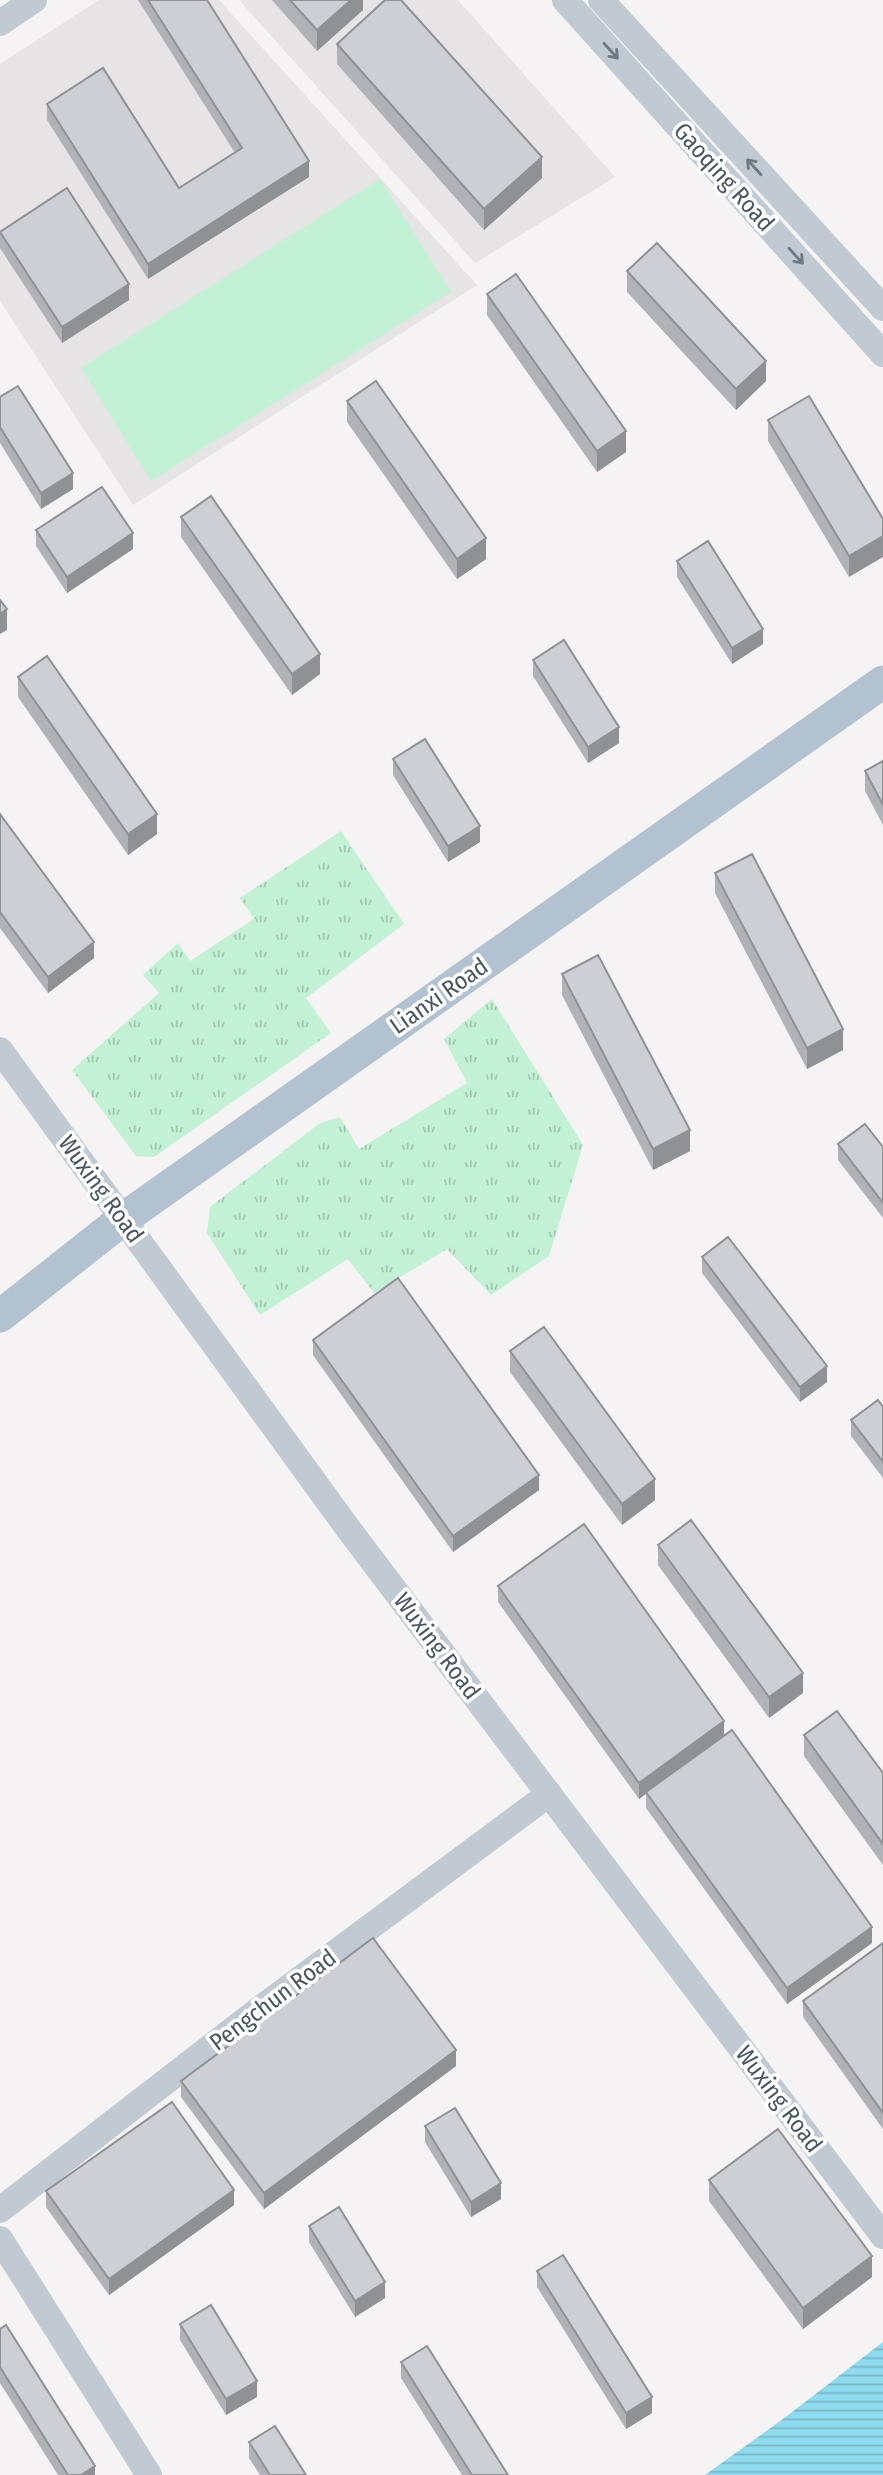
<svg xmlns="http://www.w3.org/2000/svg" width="883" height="2475" font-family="'Fira Sans Condensed',sans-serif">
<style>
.education{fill:#e6e4e5}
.park{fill:url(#park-tufts)}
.pitch{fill:#c3f1d5}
.water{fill:url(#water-rules)}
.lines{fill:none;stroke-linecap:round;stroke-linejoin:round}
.minor{stroke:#c1cad2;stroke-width:26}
.major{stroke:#b3c2d1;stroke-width:33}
.wall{fill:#b0b2b7}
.shaded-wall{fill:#909195}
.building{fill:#cdcfd5;stroke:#909195;stroke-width:2}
.oneway{stroke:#6e7983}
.labels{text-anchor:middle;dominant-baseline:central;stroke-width:7;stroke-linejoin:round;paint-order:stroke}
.street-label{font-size:24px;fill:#4a5661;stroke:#fff}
</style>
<defs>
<pattern id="park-tufts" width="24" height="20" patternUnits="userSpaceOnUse" patternTransform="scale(1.75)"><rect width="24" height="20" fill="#c3f1d5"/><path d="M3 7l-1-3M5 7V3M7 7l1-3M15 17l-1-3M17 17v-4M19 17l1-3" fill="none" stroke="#a0c6b0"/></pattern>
<pattern id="water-rules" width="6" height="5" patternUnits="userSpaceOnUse" patternTransform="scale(1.75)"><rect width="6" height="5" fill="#90daee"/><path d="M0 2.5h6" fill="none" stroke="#78b4c4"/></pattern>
</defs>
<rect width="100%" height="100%" fill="#f5f3f3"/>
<g class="education">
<polygon points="99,0 219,0 477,285 133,505 0,301 0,64"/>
<polygon points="239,0 458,0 615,177 475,263"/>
</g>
<g class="park">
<polygon points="341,831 404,924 306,998 331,1033 154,1157 136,1156 72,1070 159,993 143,975 178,943 190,961 254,919 240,898"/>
<polygon points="492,999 583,1145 549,1256 491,1295 447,1249 374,1293 348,1259 260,1315 207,1233 210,1207 320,1123 340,1117 359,1149 467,1083 444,1039"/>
</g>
<polygon class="pitch" points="380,179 451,292 151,481 81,368"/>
<polygon class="water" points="883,2342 883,2475 705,2475 783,2419"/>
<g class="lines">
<g class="minor">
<polyline points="565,0 883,354"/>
<polyline points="601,0 883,308"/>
<polyline points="0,23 34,0"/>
<polyline points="0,1050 347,1527 883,2236"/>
<polyline points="0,2210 257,2011 549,1794"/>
<polyline points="0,2239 149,2475"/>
</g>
<polyline class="major" points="0,1316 123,1219 883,682"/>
</g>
<g class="wall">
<polygon points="138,0 207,0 309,177 148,279 47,120 47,104 179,188 235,153"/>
<polygon points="272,0 363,0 363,10 317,51"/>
<polygon points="337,44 542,178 484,230 337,64"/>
<polygon points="0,232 129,300 62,343 0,248"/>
<polygon points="627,271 766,381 736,410 627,292"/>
<polygon points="487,294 626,452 597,472 487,315"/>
<polygon points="0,397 73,489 41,509 0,443"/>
<polygon points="347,401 486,559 457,579 347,422"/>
<polygon points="768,420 883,519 849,577 768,441"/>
<polygon points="181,517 320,674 292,695 181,537"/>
<polygon points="36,530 133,549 67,593 36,546"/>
<polygon points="677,561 763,644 732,664 677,577"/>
<polygon points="533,660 619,743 588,763 533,676"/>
<polygon points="18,677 157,834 128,855 18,697"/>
<polygon points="393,759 480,842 448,862 393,775"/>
<polygon points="883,761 883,825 865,791 865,771"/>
<polygon points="0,814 94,958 48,993 0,928"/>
<polygon points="715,873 843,1050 807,1069 715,893"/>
<polygon points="562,974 690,1151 653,1170 562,995"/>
<polygon points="838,1144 883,1147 883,1218 838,1160"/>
<polygon points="702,1257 827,1382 800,1402 702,1273"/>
<polygon points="313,1340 539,1490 453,1552 313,1355"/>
<polygon points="510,1351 655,1500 622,1525 510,1372"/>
<polygon points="883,1407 883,1478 851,1436 851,1420"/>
<polygon points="658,1545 803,1693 769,1718 658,1565"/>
<polygon points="498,1586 724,1735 872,1943 787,2004 646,1808 646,1793 639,1799 498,1602"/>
<polygon points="804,1735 883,1773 883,1865 804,1756"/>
<polygon points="883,1943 883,2129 803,2017 803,2001"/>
<polygon points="456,2066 264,2209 181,2097 181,2081"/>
<polygon points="425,2126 501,2199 471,2217 425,2142"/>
<polygon points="709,2180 872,2277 803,2329 709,2201"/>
<polygon points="46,2191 234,2205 109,2295 46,2207"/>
<polygon points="309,2226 385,2298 355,2317 309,2242"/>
<polygon points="537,2271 652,2413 626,2429 537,2287"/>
<polygon points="180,2324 257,2397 226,2415 180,2340"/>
<polygon points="0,2329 95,2475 58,2475 0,2383"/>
<polygon points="401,2362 508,2475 462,2475 401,2378"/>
<polygon points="249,2442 306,2475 260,2475 249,2458"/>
</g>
<g class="shaded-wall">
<polygon points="351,0 363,0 363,10 317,51 317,30"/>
<polygon points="542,157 542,178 484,230 484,209"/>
<polygon points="309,161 309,177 148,279 148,264"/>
<polygon points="129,284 129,300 62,343 62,327"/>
<polygon points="766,361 766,381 736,410 736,389"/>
<polygon points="626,431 626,452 597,472 597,451"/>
<polygon points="73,473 73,489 41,509 41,493"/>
<polygon points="133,533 133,549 67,593 67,577"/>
<polygon points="883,536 883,557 849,577 849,556"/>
<polygon points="486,538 486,559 457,579 457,559"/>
<polygon points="7,609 7,630 0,634 0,614"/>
<polygon points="763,629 763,644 732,664 732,648"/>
<polygon points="320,654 320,674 292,695 292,674"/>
<polygon points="619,727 619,743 588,763 588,747"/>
<polygon points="157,814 157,834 128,855 128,834"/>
<polygon points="480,826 480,842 448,862 448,846"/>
<polygon points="94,942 94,958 48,993 48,977"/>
<polygon points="843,1029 843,1050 807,1069 807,1048"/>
<polygon points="690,1130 690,1151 653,1170 653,1149"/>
<polygon points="827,1366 827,1382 800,1402 800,1387"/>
<polygon points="539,1475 539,1490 453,1552 453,1536"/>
<polygon points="655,1479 655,1500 622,1525 622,1504"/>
<polygon points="803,1673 803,1693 769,1718 769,1697"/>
<polygon points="724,1721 724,1737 639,1799 639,1783"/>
<polygon points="872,1927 872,1943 787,2004 787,1988"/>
<polygon points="456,2050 456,2066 264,2209 264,2193"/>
<polygon points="501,2183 501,2199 471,2217 471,2202"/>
<polygon points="234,2190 234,2205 109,2295 109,2279"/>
<polygon points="872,2256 872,2277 803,2329 803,2308"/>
<polygon points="385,2282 385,2298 355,2317 355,2301"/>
<polygon points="257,2381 257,2397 226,2415 226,2399"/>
<polygon points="652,2397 652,2413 626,2429 626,2413"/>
<polygon points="95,2466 95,2475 81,2475"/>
</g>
<g class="building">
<polygon points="148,0 207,0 309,161 148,264 47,104 103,68 179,188 242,148"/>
<polygon points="290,0 351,0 317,30"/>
<polygon points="385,0 401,0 542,157 484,209 337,44"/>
<polygon points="67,188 129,284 62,327 0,232"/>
<polygon points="657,243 766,361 736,389 627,271"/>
<polygon points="516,274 626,431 597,451 487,294"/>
<polygon points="376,381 486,538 457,559 347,401"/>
<polygon points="18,386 73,473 41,493 0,427 0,397"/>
<polygon points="809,396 883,519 883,536 849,556 768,420"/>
<polygon points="102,487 133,533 67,577 36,530"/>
<polygon points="211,496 320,654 292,674 181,517"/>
<polygon points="708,541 763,629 732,648 677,561"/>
<polygon points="0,600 7,609 0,614"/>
<polygon points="564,640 619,727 588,747 533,660"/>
<polygon points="47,656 157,814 128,834 18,677"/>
<polygon points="425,739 480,826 448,846 393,759"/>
<polygon points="883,761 883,805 865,771"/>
<polygon points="0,814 94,942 48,977 0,912"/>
<polygon points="752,854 843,1029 807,1048 715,873"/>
<polygon points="598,955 690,1130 653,1149 562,974"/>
<polygon points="865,1124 883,1147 883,1203 838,1144"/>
<polygon points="728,1237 827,1366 800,1387 702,1257"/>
<polygon points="398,1278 539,1475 453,1536 313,1340"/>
<polygon points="544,1327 655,1479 622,1504 510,1351"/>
<polygon points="878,1400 883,1407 883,1462 851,1420"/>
<polygon points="691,1520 803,1673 769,1697 658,1545"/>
<polygon points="584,1524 724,1721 639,1783 498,1586"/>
<polygon points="837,1711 883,1773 883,1844 804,1735"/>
<polygon points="732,1730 872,1927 787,1988 646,1792"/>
<polygon points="373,1938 456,2050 264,2193 181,2081"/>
<polygon points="883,1943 883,2113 803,2001"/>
<polygon points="172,2102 234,2190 109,2279 46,2191"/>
<polygon points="455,2108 501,2183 471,2202 425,2126"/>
<polygon points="778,2129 872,2256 803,2308 709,2180"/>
<polygon points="339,2207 385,2282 355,2301 309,2226"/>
<polygon points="563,2255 652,2397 626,2413 537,2271"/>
<polygon points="211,2305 257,2381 226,2399 180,2324"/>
<polygon points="6,2325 95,2466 81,2475 68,2475 0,2367 0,2329"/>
<polygon points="427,2346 508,2475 472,2475 401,2362"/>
<polygon points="275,2426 306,2475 270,2475 249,2442"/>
</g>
<defs><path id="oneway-shaft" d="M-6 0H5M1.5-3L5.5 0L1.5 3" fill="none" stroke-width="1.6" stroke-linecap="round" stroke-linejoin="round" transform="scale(1.75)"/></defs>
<g class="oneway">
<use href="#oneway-shaft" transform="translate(611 51) rotate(48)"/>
<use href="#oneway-shaft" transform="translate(754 167) rotate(-132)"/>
<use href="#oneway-shaft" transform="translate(796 256) rotate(48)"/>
</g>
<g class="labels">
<g class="street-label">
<text transform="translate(724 177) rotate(48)">Gaoqing Road</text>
<text transform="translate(439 996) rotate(-35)">Lianxi Road</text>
<text transform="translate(101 1189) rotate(54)">Wuxing Road</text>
<text transform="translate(437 1646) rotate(53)">Wuxing Road</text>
<text transform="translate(273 2000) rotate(-37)">Pengchun Road</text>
<text transform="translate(779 2099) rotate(53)">Wuxing Road</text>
</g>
</g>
</svg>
